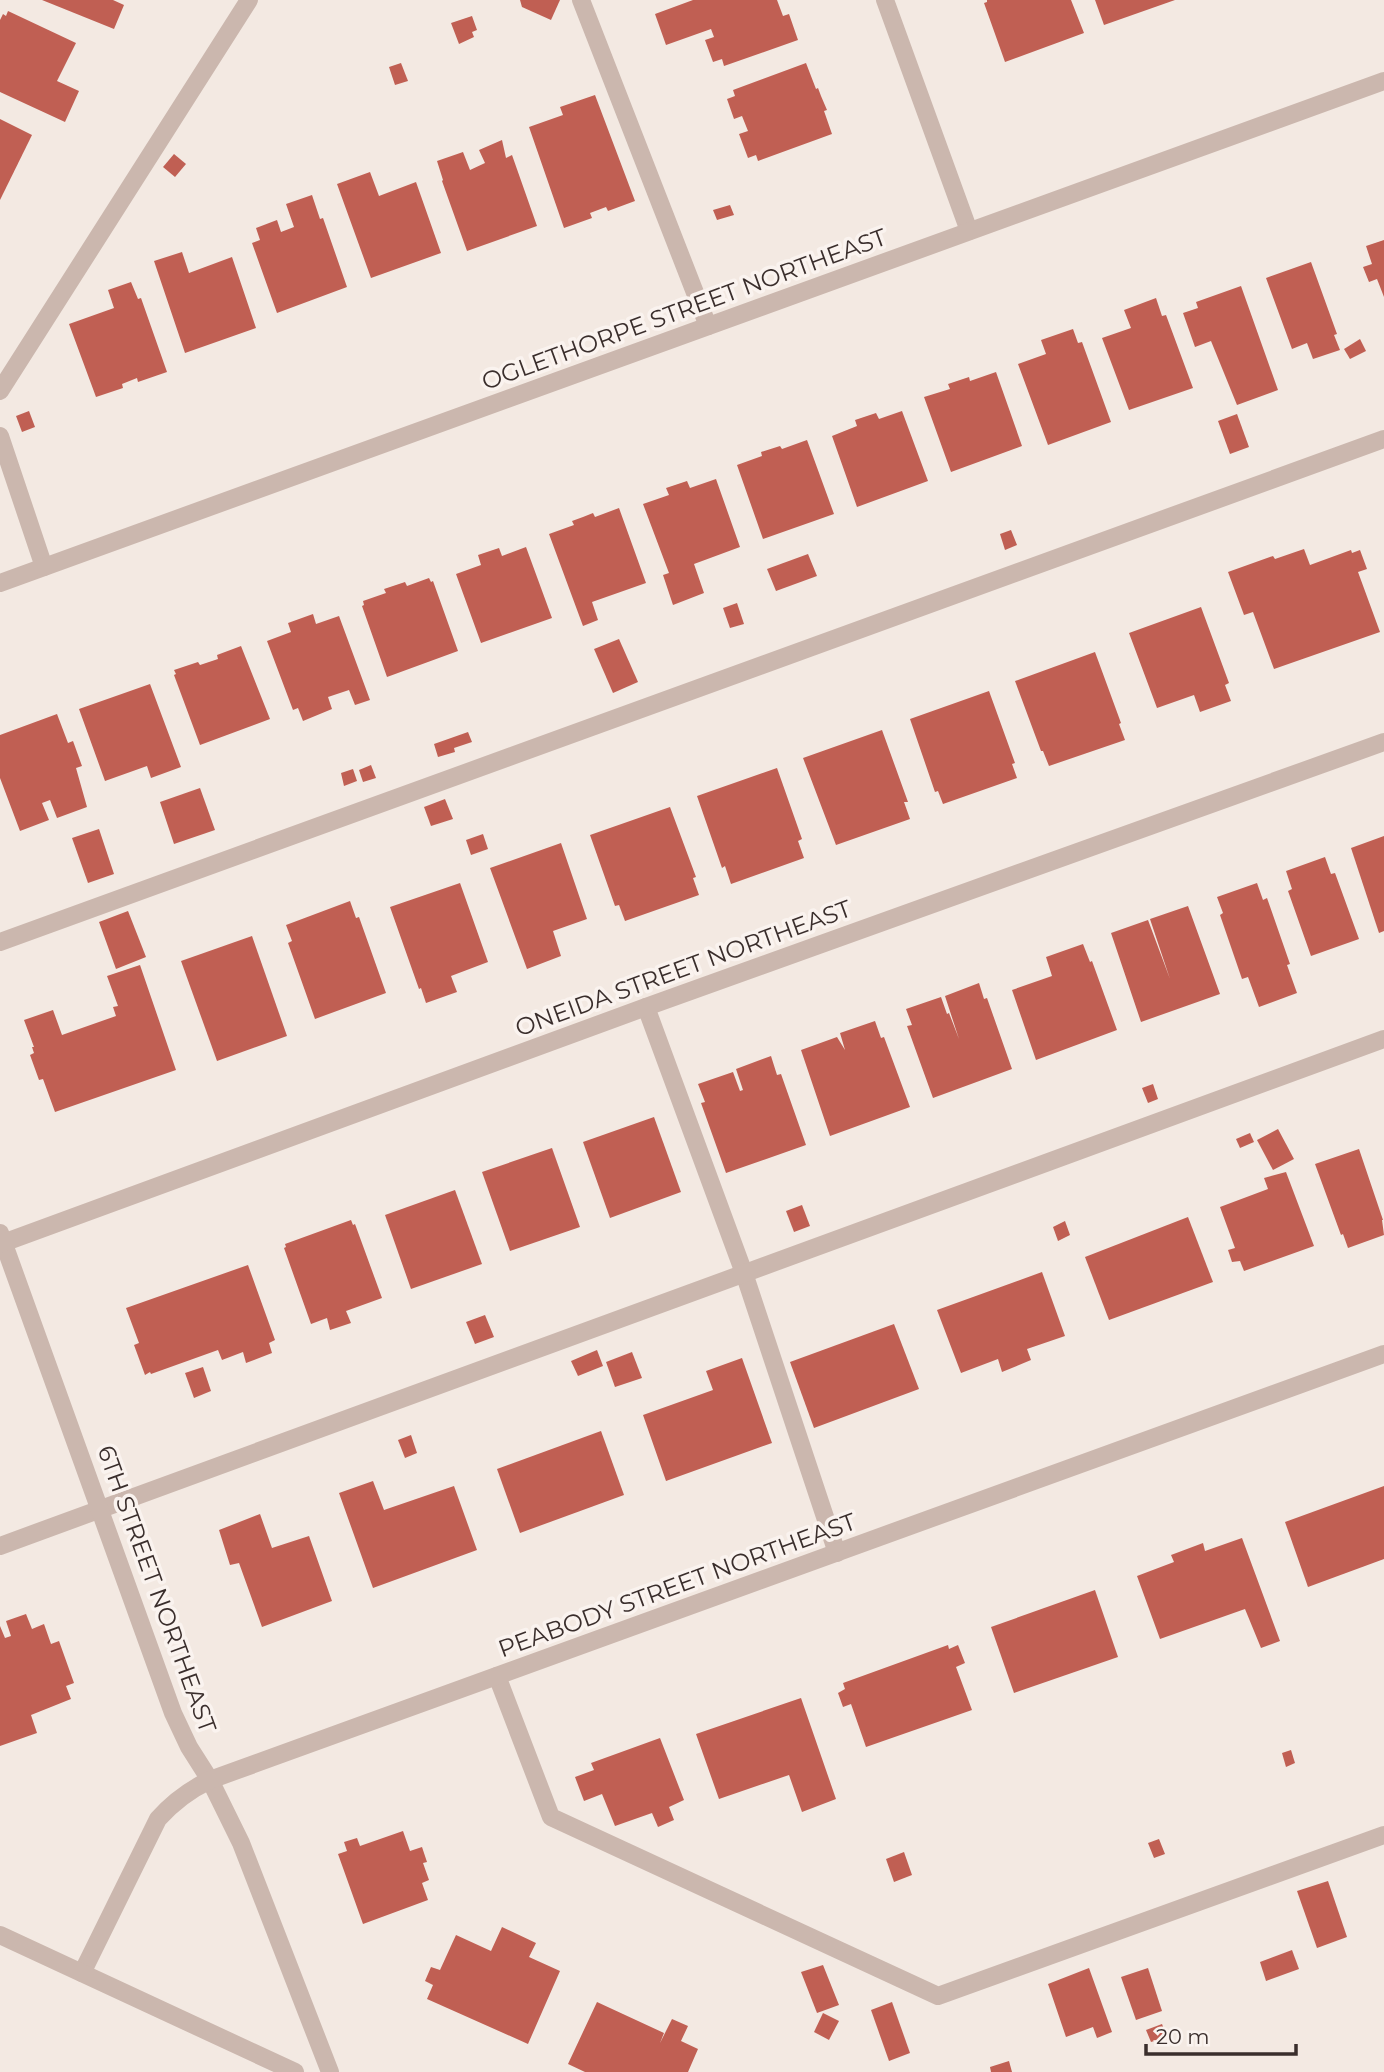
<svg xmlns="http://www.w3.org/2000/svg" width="1384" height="2072" font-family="Montserrat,sans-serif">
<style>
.building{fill:#c05f53}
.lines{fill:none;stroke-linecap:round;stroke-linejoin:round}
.service{stroke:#cbb7ae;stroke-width:18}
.minor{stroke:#cbb7ae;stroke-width:18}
.tertiary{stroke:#cbb7ae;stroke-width:18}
.labels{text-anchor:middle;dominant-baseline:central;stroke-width:7;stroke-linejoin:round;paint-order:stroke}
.street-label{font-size:24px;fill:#3a2e2c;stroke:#faf3ef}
</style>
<rect width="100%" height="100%" fill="#f3e9e2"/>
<g class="building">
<polygon points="42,0 113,0 124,5 114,29"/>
<polygon points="520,0 560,0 551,20 522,7"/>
<polygon points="693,0 777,0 783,16 789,14 798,40 724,66 722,59 713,62 705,40 714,37 711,29 666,45 655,14"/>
<polygon points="987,0 1071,0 1084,33 1005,62 984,3 987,2"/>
<polygon points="1095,0 1175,0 1104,25"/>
<polygon points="8,11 76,43 57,81 79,91 65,122 0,92 0,20 3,14 6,16"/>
<polygon points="472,16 477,30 472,32 474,37 459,44 451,23"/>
<polygon points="401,63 408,81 395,85 389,67"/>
<polygon points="806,63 816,89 818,88 821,96 827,110 824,111 832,134 758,161 756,155 748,158 739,134 748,131 742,116 734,119 727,99 735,96 733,90"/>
<polygon points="595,95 635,201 608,211 606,207 590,213 592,218 564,228 529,127 563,115 560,107"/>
<polygon points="0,119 32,135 0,200"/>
<polygon points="502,140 506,158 512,155 537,226 467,251 442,181 443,180 437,161 463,152 470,170 485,163 479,150"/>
<polygon points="174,154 186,164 175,177 163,167"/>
<polygon points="370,172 379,196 416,182 441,253 371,278 337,184"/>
<polygon points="312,195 320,219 323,218 347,287 277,313 252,243 260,240 256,228 277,220 281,232 294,227 286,204"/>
<polygon points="730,205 734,215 717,220 713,210"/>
<polygon points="1384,240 1384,297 1377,279 1369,282 1363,267 1372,264 1366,246"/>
<polygon points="182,252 189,273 232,257 256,328 185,353 154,261"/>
<polygon points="1311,262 1337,334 1334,335 1340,350 1313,359 1307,343 1292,349 1266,278"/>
<polygon points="131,282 138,299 141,298 167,372 138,382 137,378 122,384 123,388 96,397 69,324 114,308 108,290"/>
<polygon points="1241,286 1278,390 1237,405 1211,341 1195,347 1183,313 1198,308 1196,302"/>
<polygon points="1156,298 1162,316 1166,315 1193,388 1129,410 1102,338 1131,328 1124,310"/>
<polygon points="1073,329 1078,343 1082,342 1111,422 1048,445 1018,364 1046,354 1041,340"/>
<polygon points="1360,339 1366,351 1350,359 1344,349"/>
<polygon points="996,372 1022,446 951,472 924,397 950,389 948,384 969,377 970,381"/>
<polygon points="29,411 35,427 22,432 16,416"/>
<polygon points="902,411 928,481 857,507 832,436 857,426 855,420 876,413 879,419"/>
<polygon points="1237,414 1249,447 1230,454 1218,421"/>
<polygon points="807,440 834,514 763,539 737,465 762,456 761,452 780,446 782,449"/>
<polygon points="716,479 740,547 694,564 704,593 673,605 663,575 669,573 643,504 669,495 666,488 687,481 690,488"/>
<polygon points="619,508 646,583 592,602 598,620 583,626 549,534 574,525 572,521 583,517 593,513 595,517"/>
<polygon points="1011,530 1017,545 1005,550 1000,534"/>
<polygon points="526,547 552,618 481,643 456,574 481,565 478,555 499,548 502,556"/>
<polygon points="1304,549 1310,565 1351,550 1352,553 1360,550 1367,569 1358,572 1380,632 1274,669 1253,612 1244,615 1228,572 1273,556 1275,559"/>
<polygon points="808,554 817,576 776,591 767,569"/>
<polygon points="429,578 431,582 433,581 458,651 387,677 362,606 364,605 363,601 386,593 384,589 405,582 407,586"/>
<polygon points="737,603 744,624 730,628 723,608"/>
<polygon points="1201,607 1229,683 1225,685 1231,701 1200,712 1194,695 1157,708 1129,633"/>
<polygon points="313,614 316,624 339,616 370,700 355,705 349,690 328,697 332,709 303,721 298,708 293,710 267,641 291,632 288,623"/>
<polygon points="619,639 638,682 613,693 594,649"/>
<polygon points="241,646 270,719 200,745 174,675 176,674 174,670 198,662 200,665 218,659 217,655"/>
<polygon points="1095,652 1121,723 1119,724 1125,740 1049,766 1043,751 1041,751 1015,681"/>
<polygon points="150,684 181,767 151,778 147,766 105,781 79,709"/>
<polygon points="989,691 1015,763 1012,764 1017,778 943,804 938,791 935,792 910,719"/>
<polygon points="57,714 68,743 73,741 82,766 76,768 87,807 57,818 50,800 42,803 49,820 20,831 0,778 0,735"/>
<polygon points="882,730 908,802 904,802 910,819 836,845 803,758"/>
<polygon points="468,732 472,742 454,748 455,752 438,757 434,744"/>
<polygon points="371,765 376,778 363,782 359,770"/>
<polygon points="777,768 802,839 798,841 804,858 731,884 725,866 722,868 697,796"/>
<polygon points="353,769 357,781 344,786 341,773"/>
<polygon points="200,788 215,830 174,844 160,802"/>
<polygon points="445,799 453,819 431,826 424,807"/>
<polygon points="670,807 696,877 693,878 699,895 625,921 619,905 615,906 590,835"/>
<polygon points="99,829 114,874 88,883 72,838"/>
<polygon points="483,834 488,849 471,855 466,840"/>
<polygon points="1384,836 1384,931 1379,933 1351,848"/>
<polygon points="561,843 587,919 553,931 561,956 527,969 490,868"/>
<polygon points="1325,857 1331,874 1335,873 1359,939 1311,956 1288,891 1292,889 1286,871"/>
<polygon points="460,883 488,962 451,976 457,992 426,1003 421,988 419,989 390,907"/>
<polygon points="1257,883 1263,900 1267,898 1290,964 1287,965 1297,993 1259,1007 1248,977 1242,979 1220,915 1223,913 1217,897"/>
<polygon points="350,901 356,918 359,917 386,993 315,1019 288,943 292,941 286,925"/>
<polygon points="1188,906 1220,994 1141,1022 1111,933 1148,920 1170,979 1150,919"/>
<polygon points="128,911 146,957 116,969 99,922"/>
<polygon points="252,936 287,1036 217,1061 181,961"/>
<polygon points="1083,944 1090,962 1092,961 1117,1030 1036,1060 1012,990 1052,976 1046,957"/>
<polygon points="140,965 176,1070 55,1112 43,1079 39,1080 30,1055 34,1053 32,1047 34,1047 24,1020 53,1010 62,1035 116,1016 113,1007 118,1006 107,976"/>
<polygon points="979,983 984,999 987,998 1012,1069 933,1098 907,1026 912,1025 906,1009 941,997 947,1014 949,1013 959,1039 945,996"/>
<polygon points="875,1021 881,1038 884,1037 910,1107 830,1136 801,1050 837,1037 845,1050 840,1033"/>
<polygon points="771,1056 777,1075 781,1074 806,1145 726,1173 701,1103 705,1102 698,1084 733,1072 740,1091 743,1090 736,1069"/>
<polygon points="1153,1084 1158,1099 1148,1103 1142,1088"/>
<polygon points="654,1117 681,1192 610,1218 583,1142"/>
<polygon points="1278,1129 1294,1159 1273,1170 1257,1140"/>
<polygon points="1250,1133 1254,1142 1240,1148 1236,1139"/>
<polygon points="552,1148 580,1227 510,1251 482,1172"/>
<polygon points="1359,1149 1383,1220 1382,1220 1384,1235 1348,1248 1343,1234 1341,1235 1315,1164"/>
<polygon points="1286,1172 1314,1246 1244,1271 1240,1261 1232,1262 1228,1250 1235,1248 1220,1207 1268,1189 1264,1178"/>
<polygon points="455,1190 482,1264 411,1289 385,1215"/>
<polygon points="802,1205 810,1226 794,1232 786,1211"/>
<polygon points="1188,1217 1213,1282 1109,1320 1085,1257"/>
<polygon points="351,1220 353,1225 355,1224 382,1298 346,1311 351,1323 330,1330 327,1318 311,1324 284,1248 286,1247 285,1244"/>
<polygon points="1065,1221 1070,1235 1058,1241 1053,1227"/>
<polygon points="248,1265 275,1340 269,1343 272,1353 246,1363 243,1352 222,1360 218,1350 151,1374 150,1372 145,1375 134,1345 139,1343 126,1308"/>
<polygon points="1042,1272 1065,1336 1027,1349 1031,1360 1002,1372 998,1359 961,1373 937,1310"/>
<polygon points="485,1315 494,1337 475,1344 466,1322"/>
<polygon points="894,1324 919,1389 814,1428 790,1362"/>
<polygon points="597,1350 603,1366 578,1376 571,1361"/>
<polygon points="632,1352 642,1378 615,1387 606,1362"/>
<polygon points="742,1358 772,1443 666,1481 643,1415 713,1390 706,1371"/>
<polygon points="203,1367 211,1391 194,1398 185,1373"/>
<polygon points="601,1431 624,1495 520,1533 497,1469"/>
<polygon points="411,1435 417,1453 405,1458 398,1440"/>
<polygon points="373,1481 384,1510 454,1486 477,1550 373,1588 339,1493"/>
<polygon points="1384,1486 1384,1559 1308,1587 1285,1522"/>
<polygon points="260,1514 272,1548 309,1536 332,1601 262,1627 239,1563 230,1565 219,1530"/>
<polygon points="1242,1538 1280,1641 1261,1648 1245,1609 1160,1639 1137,1576 1174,1562 1171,1555 1203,1543 1205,1551"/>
<polygon points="1095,1590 1118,1657 1014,1693 991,1627"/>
<polygon points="26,1614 32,1629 44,1624 51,1644 59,1641 74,1683 66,1686 71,1699 31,1715 37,1733 0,1746 0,1626 5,1638 11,1636 6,1621"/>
<polygon points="948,1645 949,1649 958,1645 965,1663 956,1667 972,1710 866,1747 851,1704 843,1707 838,1693 845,1689 843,1683"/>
<polygon points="801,1698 836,1799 802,1812 789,1775 719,1799 696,1734"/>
<polygon points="660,1738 684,1800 669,1807 674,1820 658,1827 652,1813 615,1826 602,1794 584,1801 575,1777 594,1770 591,1763"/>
<polygon points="1291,1750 1295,1763 1286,1767 1282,1753"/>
<polygon points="403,1831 410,1851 422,1847 427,1862 423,1863 429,1880 422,1883 428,1900 363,1924 338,1854 347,1851 344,1842 357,1838 360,1846"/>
<polygon points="1159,1839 1165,1854 1154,1858 1148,1843"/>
<polygon points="904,1852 912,1875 894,1882 886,1859"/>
<polygon points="1328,1881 1347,1937 1317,1948 1297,1891"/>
<polygon points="502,1927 536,1943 529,1957 560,1971 528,2044 427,1999 433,1985 425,1981 431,1967 440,1970 456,1935 491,1951"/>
<polygon points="1292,1950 1299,1969 1266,1981 1260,1962"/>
<polygon points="823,1965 839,2005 817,2013 801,1972"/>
<polygon points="1089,1968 1112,2032 1097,2038 1093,2027 1066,2037 1048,1984"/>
<polygon points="1148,1968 1162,2011 1136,2020 1121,1977"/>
<polygon points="597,2002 664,2033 660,2043 672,2019 688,2026 681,2041 698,2049 688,2072 585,2072 568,2064"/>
<polygon points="892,2002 910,2053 889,2061 871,2010"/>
<polygon points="823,2013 839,2021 829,2040 814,2032"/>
<polygon points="1162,2024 1167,2037 1151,2042 1146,2030"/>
<polygon points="1009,2061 1012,2072 991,2072 990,2067"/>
</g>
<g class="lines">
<g class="service">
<polyline points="581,0 708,326"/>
<polyline points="0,391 249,0"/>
<polyline points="0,436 44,567"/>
<polyline points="0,942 1384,439"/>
<polyline points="646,1007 744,1273 837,1553"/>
<polyline points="0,1546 1384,1039"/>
<polyline points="497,1676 551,1817 938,1996 1384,1835"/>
</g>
<g class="minor">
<polyline points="885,0 969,231"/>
<polyline points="0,583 1384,81"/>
<polyline points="0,1233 173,1713 189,1747 210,1780 241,1843 330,2072"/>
<polyline points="0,1244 646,1007 1384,742"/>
<path d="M 82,1973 L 158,1819 C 174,1801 189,1790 210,1780 L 1384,1354"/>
</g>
<polyline class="tertiary" points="0,1935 295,2072"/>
</g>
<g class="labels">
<g class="street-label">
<text transform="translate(684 309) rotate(-20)">OGLETHORPE STREET NORTHEAST</text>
<text transform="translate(683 968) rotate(-20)">ONEIDA STREET NORTHEAST</text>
<text transform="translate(677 1585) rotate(-20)">PEABODY STREET NORTHEAST</text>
<text transform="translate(157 1589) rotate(70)">6TH STREET NORTHEAST</text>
</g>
</g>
<path d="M1146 2044v10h150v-10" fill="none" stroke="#3a2e2c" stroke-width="3.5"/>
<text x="1156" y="2044" font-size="21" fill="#3a2e2c" stroke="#faf3ef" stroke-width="5" paint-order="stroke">20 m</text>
</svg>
